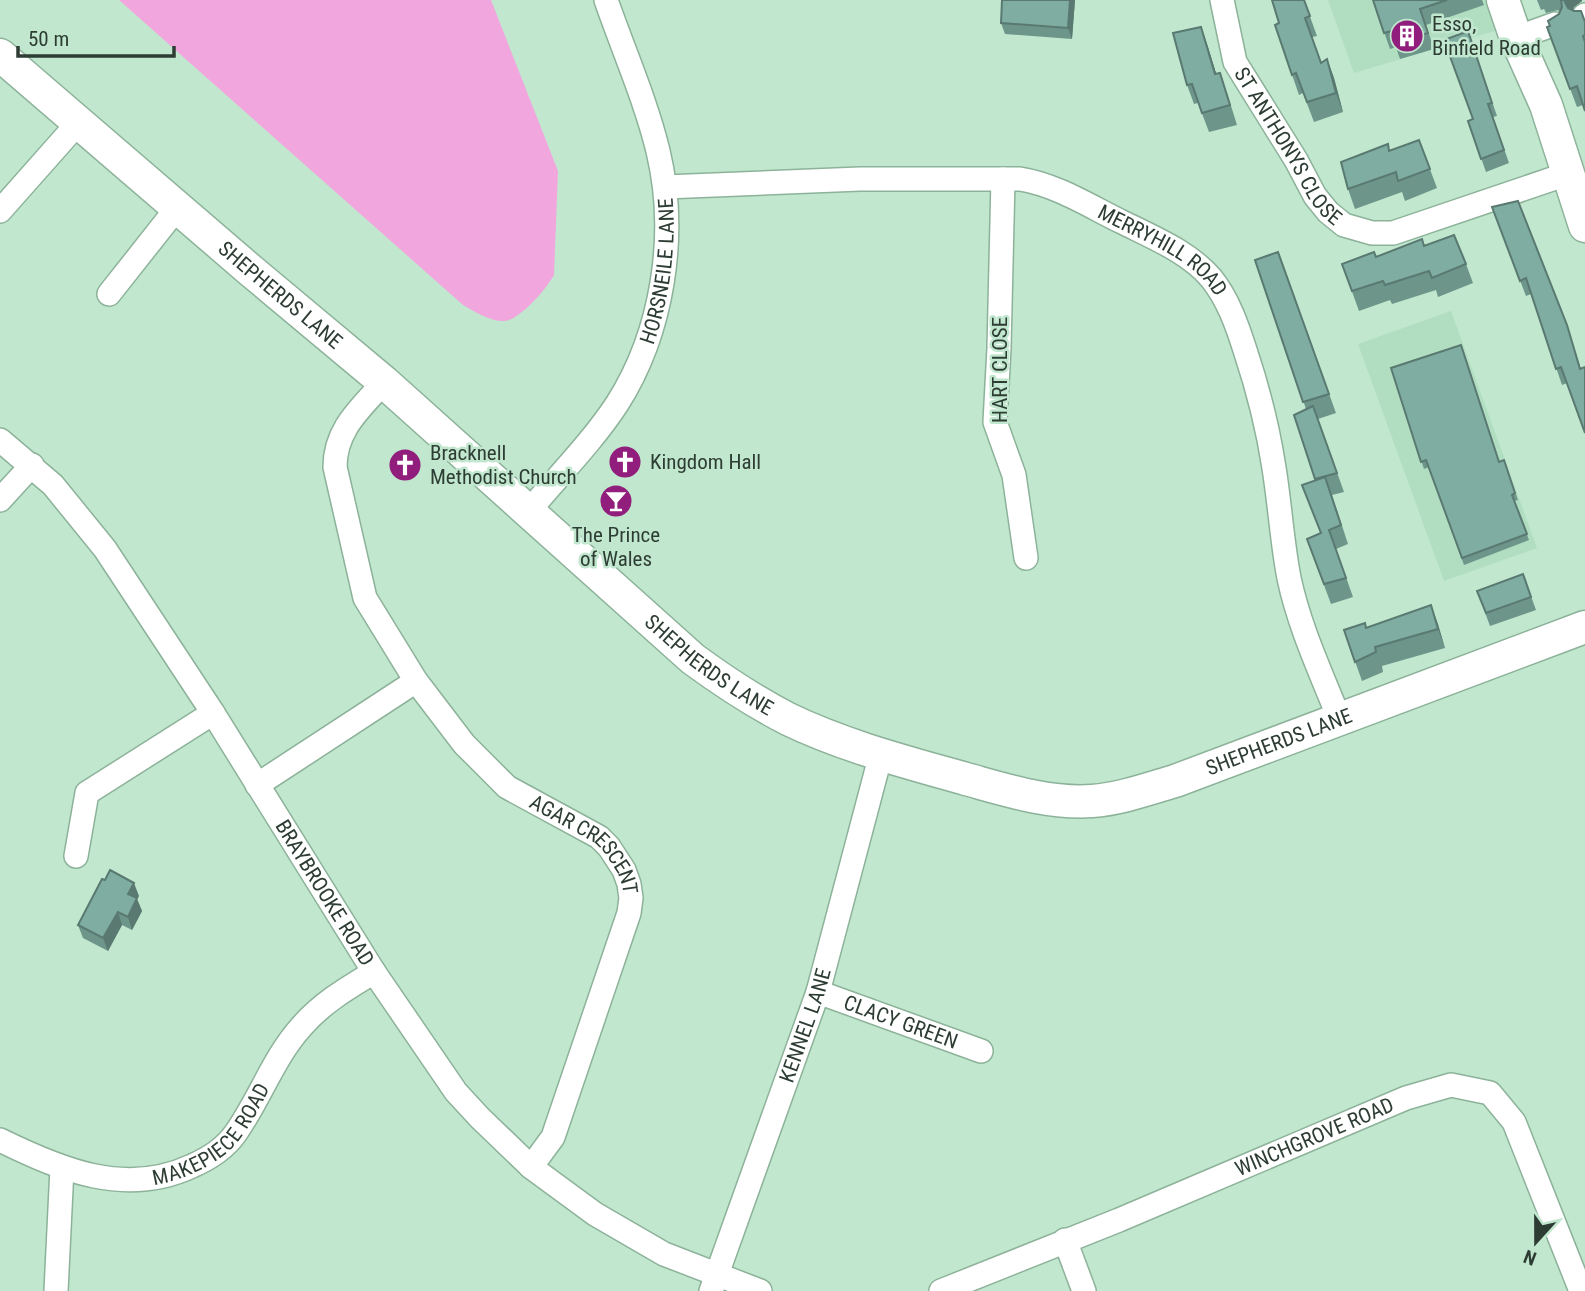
<svg xmlns="http://www.w3.org/2000/svg" width="1585" height="1291" font-family="'Roboto Condensed',sans-serif">
<style>
.built{fill:#b1dec1}
.green{fill:#f1a7de}
.lines{fill:none;stroke-linecap:round;stroke-linejoin:round}
.street-casing{stroke:#8db29a;stroke-width:26}
.secondary-casing{stroke:#8db29a;stroke-width:35}
.street{stroke:#fff;stroke-width:23}
.secondary{stroke:#fff;stroke-width:32}
.wall{fill:#6d958a}
.shaded-wall{fill:#597971}
.building{fill:#7fada1;stroke:#597971;stroke-width:2}
.labels{text-anchor:middle;dominant-baseline:central;stroke-width:5;stroke-linejoin:round;paint-order:stroke}
.poi-label{font-size:21px;fill:#2e3d34;stroke:#c1e7ce;text-anchor:start}
.street-label{font-size:21px;fill:#2e3d34;stroke:#c1e7ce}
</style>
<rect width="100%" height="100%" fill="#c1e7ce"/>
<g class="built">
<polygon points="1328,0 1487,0 1498,30 1354,73"/>
<polygon points="1451,311 1537,548 1444,581 1358,344"/>
</g>
<path class="green" d="M 119,0 L 491,0 L 558,171 L 554,275 C 547,288 521,319 505,321 C 491,322 475,312 463,305 Z"/>
<g class="lines">
<defs>
<g id="street">
<path id="s1" d="M 1222,0 L 1235,62 L 1296,160 L 1315,196 L 1328,212 L 1344,225 L 1372,233 L 1393,233 L 1567,174"/>
<polyline points="1584,16 1585,15"/>
<polyline points="1516,38 1555,24"/>
<polyline points="1003,179 999,348 995,422 1014,475 1026,558"/>
<path id="s2" d="M 665,187 L 860,179 L 1020,179 C 1057,185 1089,206 1122,222 C 1152,237 1189,252 1211,278 C 1228,299 1237,325 1245,350 C 1258,389 1268,428 1274,468 C 1280,505 1282,542 1289,578 C 1299,626 1321,673 1339,718"/>
<polyline points="0,211 78,123"/>
<polyline points="109,294 177,208"/>
<path id="s3" d="M 384,382 C 361,408 335,429 335,467 L 365,598 L 416,681 L 464,744 L 507,787 L 599,837 L 609,847 L 624,870 L 629,884 L 631,898 L 629,913 L 553,1137 L 531,1167"/>
<path id="s4" d="M 0,440 L 53,485 L 105,549 L 213,713 L 374,972 L 456,1092 L 480,1118 L 531,1167 L 595,1214 L 664,1254 L 760,1291"/>
<polyline points="0,500 32,465"/>
<path id="s5" d="M 529,511 C 558,476 592,442 617,404 C 663,332 678,234 658,151 C 646,101 623,49 606,0"/>
<polyline points="257,785 416,681"/>
<polyline points="76,856 87,793 213,713"/>
<path id="s6" d="M 818,992 L 981,1051"/>
<path id="s7" d="M 0,1140 C 61,1170 126,1197 192,1166 C 208,1159 225,1148 235,1134 C 260,1099 273,1058 302,1026 C 323,1002 348,988 374,972"/>
<polyline points="1065,1240 1084,1291"/>
<polyline points="56,1291 62,1168"/>
<path id="s8" d="M 711,1291 L 818,992 L 881,754"/>
<path id="s9" d="M 941,1291 L 1119,1220 L 1406,1098 L 1451,1085 L 1490,1093 L 1514,1122 L 1581,1291"/>
</g>
<g id="secondary">
<polyline points="1503,0 1516,38 1546,105 1585,226"/>
<path id="s10" d="M 0,55 L 250,270 L 384,382 L 693,659 C 723,681 755,702 788,719 C 844,746 906,762 966,779 C 1006,790 1049,804 1092,801 C 1120,799 1148,789 1175,781 L 1585,627"/>
</g>
</defs>
<use href="#street" class="street-casing"/>
<use href="#secondary" class="secondary-casing"/>
<use href="#street" class="street"/>
<use href="#secondary" class="secondary"/>
</g>
<g class="wall">
<polygon points="1002,0 1075,0 1072,39 1005,34 1001,23"/>
<polygon points="1304,0 1317,36 1312,37 1321,63 1327,59 1334,78 1343,112 1314,122 1303,93 1299,95 1275,25 1279,23"/>
<polygon points="1373,0 1482,0 1484,5 1426,25 1434,49 1400,59 1396,47 1390,49"/>
<polygon points="1537,0 1582,0 1582,1 1574,7 1573,10 1585,21 1585,111 1583,105 1577,107 1547,27 1550,26 1560,12 1558,10 1546,13 1544,9 1541,10"/>
<polygon points="1201,27 1216,73 1227,93 1237,125 1209,132 1198,103 1194,104 1187,85"/>
<polygon points="1468,31 1497,116 1493,117 1509,163 1486,172 1468,121 1473,119"/>
<polygon points="1419,140 1437,188 1405,201 1402,192 1355,209 1348,189 1390,150"/>
<polygon points="1492,207 1567,325 1581,369 1567,383 1562,385 1531,294 1526,296"/>
<polygon points="1424,246 1466,264 1473,283 1438,297 1436,290 1392,304 1390,300 1359,311 1342,264"/>
<polygon points="1278,252 1336,413 1318,419 1344,492 1332,495 1348,544 1336,549 1353,597 1331,604 1307,539 1320,533 1315,480 1294,415 1306,409 1255,260"/>
<polygon points="1391,368 1499,462 1504,460 1518,500 1514,501 1529,540 1464,565 1429,467 1424,469"/>
<polygon points="1523,574 1536,610 1490,626 1477,591"/>
<polygon points="1431,605 1445,648 1382,666 1383,672 1362,681 1344,630 1367,628"/>
<polygon points="139,896 137,899 142,911 132,930 122,925 108,951 83,938 78,925"/>
</g>
<g class="shaded-wall">
<polygon points="1070,0 1075,0 1072,39 1068,28"/>
<polygon points="1564,0 1582,0 1582,1 1574,7 1570,19"/>
<polygon points="1201,27 1208,47 1222,93 1215,74"/>
<polygon points="1327,59 1334,78 1343,112 1336,93"/>
<polygon points="1431,605 1438,624 1445,648 1438,629"/>
<polygon points="134,883 139,896 137,899 142,911 132,930 128,917 128,894"/>
<polygon points="118,912 122,925 108,951 103,938"/>
</g>
<g class="building">
<polygon points="1002,0 1070,0 1068,28 1001,23"/>
<polygon points="1272,0 1304,0 1310,16 1305,18 1321,63 1327,59 1336,93 1307,102 1296,73 1292,75 1275,25 1279,23"/>
<polygon points="1373,0 1447,0 1420,9 1428,33 1394,43 1391,31 1384,33"/>
<polygon points="1561,0 1564,0 1568,8 1574,11 1581,11 1585,22 1585,35 1583,36 1585,42 1585,111 1577,86 1570,89 1547,27 1550,26 1548,21 1559,14 1562,7"/>
<polygon points="1201,27 1215,74 1220,73 1230,105 1202,113 1192,84 1187,85 1173,33"/>
<polygon points="1468,31 1492,103 1488,104 1504,150 1481,159 1468,121 1473,119 1444,40"/>
<polygon points="1419,140 1430,169 1398,181 1396,172 1348,189 1341,162 1388,144 1389,151"/>
<polygon points="1518,201 1567,325 1580,369 1585,367 1585,433 1561,367 1556,369 1526,278 1520,281 1492,207"/>
<polygon points="1454,235 1466,264 1432,278 1429,271 1385,285 1383,281 1352,291 1342,264 1374,252 1376,257 1422,239 1424,246"/>
<polygon points="1278,252 1329,394 1303,402 1255,260"/>
<polygon points="1461,345 1499,462 1504,460 1515,493 1512,495 1527,534 1462,558 1426,460 1421,462 1391,368"/>
<polygon points="1313,406 1337,473 1315,479 1294,415"/>
<polygon points="1325,477 1341,525 1329,530 1346,578 1324,584 1307,539 1321,533 1302,485"/>
<polygon points="1523,574 1531,597 1486,613 1477,591"/>
<polygon points="1431,605 1438,629 1375,647 1376,652 1355,662 1344,630 1365,623 1366,628"/>
<polygon points="110,870 134,883 128,894 137,898 128,917 118,912 103,938 78,925 102,879 105,880"/>
</g>
<defs>
<symbol id="building-disc" viewBox="-11 -11 22 22"><circle r="9.5" fill="#911d7c" stroke="#c1e7ce"/><path d="M-4-6H4V6H1V3H-1V6H-4ZM-2.5-4.3h1.7v1.8h-1.7ZM.8-4.3h1.7v1.8H.8ZM-2.5-1h1.7V.8h-1.7ZM.8-1h1.7V.8H.8Z" fill="#fff"/></symbol>
<symbol id="church-disc" viewBox="-11 -11 22 22"><circle r="9.5" fill="#911d7c" stroke="#c1e7ce"/><path d="M-1.2-6h2.4v3.5h3.3v2.4h-3.3V6h-2.4V-.1h-3.3v-2.4h3.3Z" fill="#fff"/></symbol>
<symbol id="bar-disc" viewBox="-11 -11 22 22"><circle r="9.5" fill="#911d7c" stroke="#c1e7ce"/><path d="M-6-5H6L.8 .8V4.5H3.5V6h-7V4.5H-.8V.8Z" fill="#fff"/></symbol>
</defs>
<g fill-rule="evenodd">
<use href="#building-disc" x="1388" y="17" width="38" height="38"/>
<use href="#church-disc" x="606" y="443" width="38" height="38"/>
<use href="#church-disc" x="386" y="446" width="38" height="38"/>
<use href="#bar-disc" x="597" y="482" width="38" height="38"/>
</g>
<g class="labels">
<g class="poi-label">
<text x="1432" y="24">Esso,<tspan x="1432" dy="24">Binfield Road</tspan></text>
<text x="430" y="453">Bracknell<tspan x="430" dy="24">Methodist Church</tspan></text>
<text x="650" y="462">Kingdom Hall</text>
<text x="616" y="535" text-anchor="middle">The Prince<tspan x="616" dy="24">of Wales</tspan></text>
</g>
<g class="street-label">
<text stroke="none"><textPath href="#s1" startOffset="163">ST ANTHONYS CLOSE</textPath></text>
<text stroke="none"><textPath href="#s2" startOffset="516">MERRYHILL ROAD</textPath></text>
<text stroke="none"><textPath href="#s5" startOffset="280">HORSNEILE LANE</textPath></text>
<text stroke="none"><textPath href="#s10" startOffset="369">SHEPHERDS LANE</textPath></text>
<text transform="translate(1000 370) rotate(-90)">HART CLOSE</text>
<text stroke="none"><textPath href="#s10" startOffset="936">SHEPHERDS LANE</textPath></text>
<text stroke="none"><textPath href="#s10" startOffset="1545">SHEPHERDS LANE</textPath></text>
<text stroke="none"><textPath href="#s3" startOffset="572">AGAR CRESCENT</textPath></text>
<text stroke="none"><textPath href="#s4" startOffset="560">BRAYBROOKE ROAD</textPath></text>
<text stroke="none"><textPath href="#s6" startOffset="88">CLACY GREEN</textPath></text>
<text stroke="none"><textPath href="#s8" startOffset="282">KENNEL LANE</textPath></text>
<text stroke="none"><textPath href="#s7" startOffset="236">MAKEPIECE ROAD</textPath></text>
<text stroke="none"><textPath href="#s9" startOffset="404">WINCHGROVE ROAD</textPath></text>
</g>
</g>
<g transform="translate(1536 1242) rotate(201)" stroke="#c1e7ce" stroke-width="5" paint-order="stroke">
<path d="M0-5L12 26L0 18L-12 26Z" fill="#2e3d34"/>
<text y="-10" font-size="19" font-weight="bold" text-anchor="middle" fill="#2e3d34">N</text>
</g>
<path d="M18 46v10h156v-10" fill="none" stroke="#2e3d34" stroke-width="3.5"/>
<text x="28" y="46" font-size="21" fill="#2e3d34" stroke="#c1e7ce" stroke-width="5" paint-order="stroke">50 m</text>
</svg>
